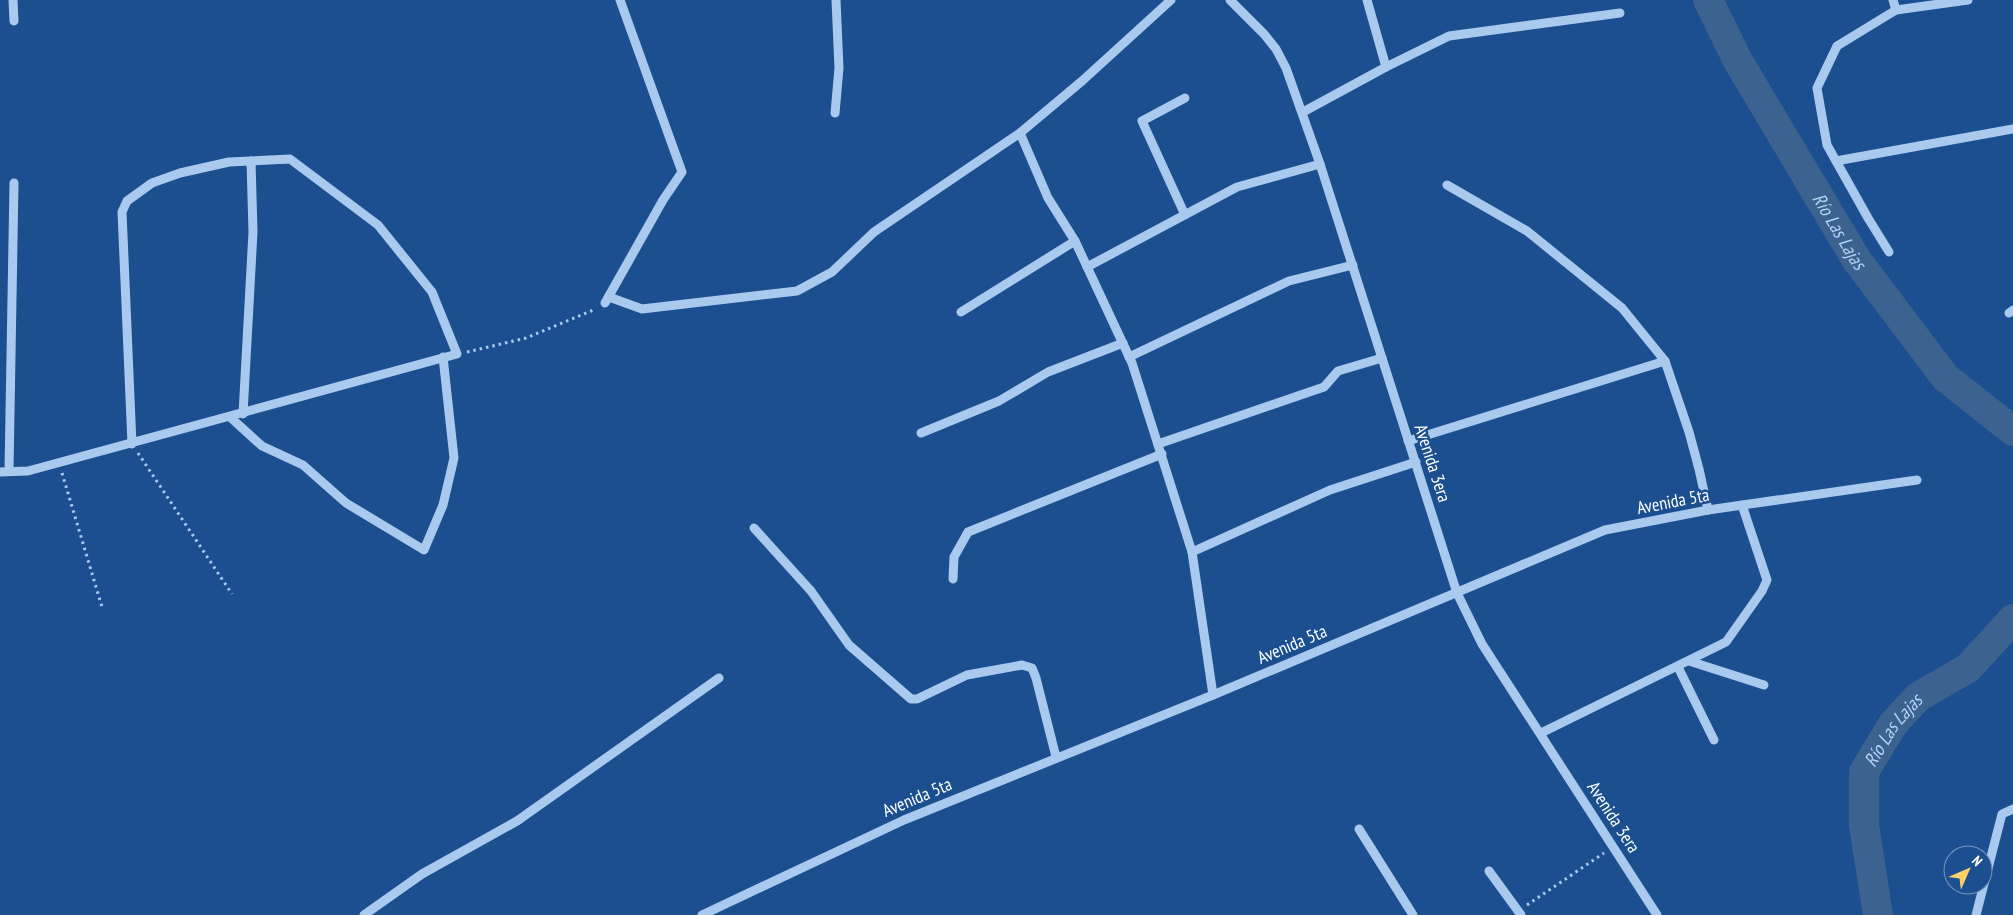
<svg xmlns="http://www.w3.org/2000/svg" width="2013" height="915" font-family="'PT Sans Narrow',sans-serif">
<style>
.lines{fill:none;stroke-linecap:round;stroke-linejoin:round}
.river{stroke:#3c6290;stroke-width:30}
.path{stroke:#a9c9ee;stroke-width:3;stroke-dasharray:2.5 4;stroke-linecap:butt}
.minor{stroke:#a9c9ee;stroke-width:9}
.labels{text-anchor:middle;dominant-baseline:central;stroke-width:5;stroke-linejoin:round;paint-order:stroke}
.street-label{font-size:18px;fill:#fff;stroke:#1b4f8f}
.water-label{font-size:19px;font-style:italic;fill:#b5d3f5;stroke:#1b4f8f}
</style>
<rect width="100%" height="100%" fill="#1b4f8f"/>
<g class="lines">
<g class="river">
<path id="s1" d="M 1708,0 L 1738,61 L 1856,259 L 1945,377 L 2013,431"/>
<path id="s2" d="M 1878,915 L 1864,825 L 1864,772 L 1893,724 L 1918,697 L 1968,668 L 2013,619"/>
</g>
<g class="path">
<polyline points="467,352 526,338 596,309"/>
<polyline points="138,453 232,594"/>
<polyline points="62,473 102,607"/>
<polyline points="1527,905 1604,853"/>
</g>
<g class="minor">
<polyline points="13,0 14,21"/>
<polyline points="1230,0 1264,34 1276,49 1286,68 1320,164 1457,593 1482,644 1657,915"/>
<polyline points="1367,0 1386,67"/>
<polyline points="1893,0 1896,10"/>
<polyline points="1303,112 1386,67 1449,36 1620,13"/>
<polyline points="835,113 839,68 836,0"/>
<polyline points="1020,133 1048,198 1075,241 1132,363 1192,552 1213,695"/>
<polyline points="1836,161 2013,129"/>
<polyline points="1447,185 1527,231 1622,308 1665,361 1689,432 1699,469 1708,510"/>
<polyline points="1185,215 1142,121 1185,98"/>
<polyline points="1889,252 1868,218 1827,145 1817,88 1837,46 1896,10 1968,0"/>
<polyline points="1087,267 1237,187 1320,164"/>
<polyline points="609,297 642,309 797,291 832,272 874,232 1020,133 1082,81 1171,0"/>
<polyline points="605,303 663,200 682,172 620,0"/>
<polyline points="961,312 1075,241"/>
<polyline points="2009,313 2013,310"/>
<polyline points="1129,357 1289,281 1353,265"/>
<polyline points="243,414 253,232 251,161"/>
<polyline points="230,417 262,446 303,465 346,503 424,550 443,505 454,458 443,357"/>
<polyline points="921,433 999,401 1048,372 1123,343"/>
<polyline points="1408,441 1665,361"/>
<polyline points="1158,444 1324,387 1338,371 1382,358"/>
<polyline points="9,471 14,183"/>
<polyline points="0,472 28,471 457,354 432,292 378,225 290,159 229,162 180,173 152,183 127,201 122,212 132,444"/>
<polyline points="754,528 811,591 849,645 911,699 917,699 967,675 1022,665 1032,668 1036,678 1056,757"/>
<polyline points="1192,552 1330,490 1416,462"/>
<polyline points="953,579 954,557 968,532 1162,454"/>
<polyline points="1689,661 1764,685"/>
<polyline points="1678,667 1714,740"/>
<polyline points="1541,733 1726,642 1762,591 1767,580 1742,505"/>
<polyline points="1359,829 1413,915"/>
<polyline points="1489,871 1521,915"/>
<polyline points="364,915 422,874 517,821 719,678"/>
<polyline points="702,915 904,820 1213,695 1605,530 1708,510 1917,480"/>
<polyline points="1976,915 2002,814 2013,809"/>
</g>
</g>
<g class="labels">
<g class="street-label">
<text transform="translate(1433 463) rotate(72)">Avenida 3era</text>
<text transform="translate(1673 501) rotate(-11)">Avenida 5ta</text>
<text transform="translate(1292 644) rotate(-23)">Avenida 5ta</text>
<text transform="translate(917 797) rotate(-23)">Avenida 5ta</text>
<text transform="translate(1614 817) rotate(57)">Avenida 3era</text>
</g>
<g class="water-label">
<text stroke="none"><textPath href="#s1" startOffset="266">Río Las Lajas</textPath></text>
<text stroke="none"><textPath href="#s2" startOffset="195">Río Las Lajas</textPath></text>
</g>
</g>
<g transform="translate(1968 870) rotate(45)"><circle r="24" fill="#1b4f8f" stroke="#7695bc"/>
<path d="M0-4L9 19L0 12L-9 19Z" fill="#ffd166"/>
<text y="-8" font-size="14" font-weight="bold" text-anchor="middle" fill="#ffffff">N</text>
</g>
</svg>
